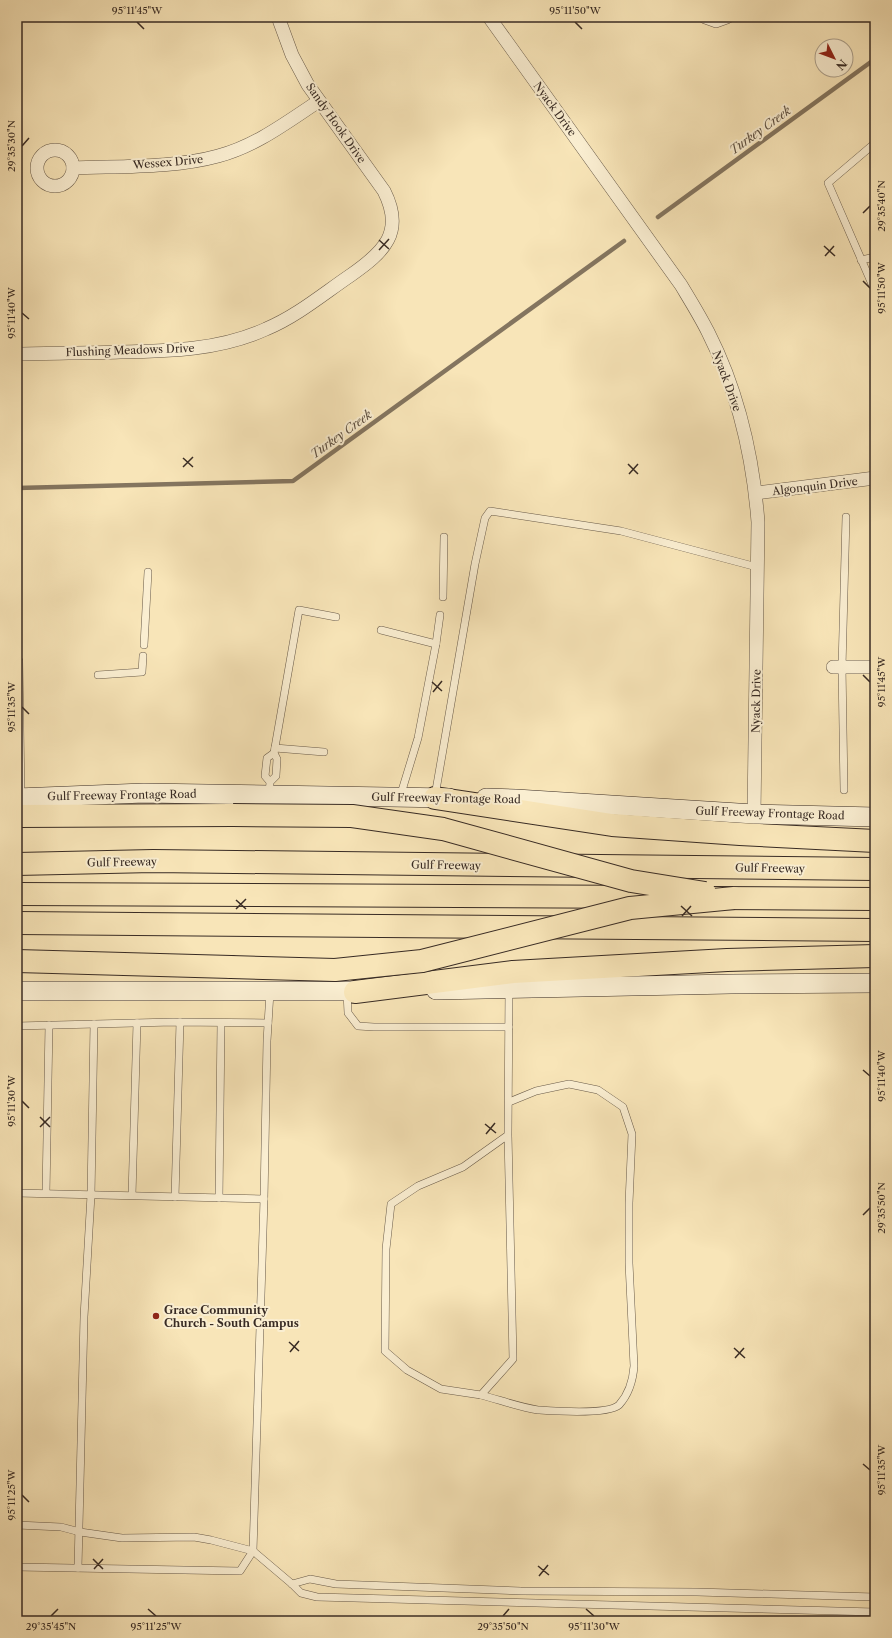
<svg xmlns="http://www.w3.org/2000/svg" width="892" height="1638" font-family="'Libre Caslon Text',serif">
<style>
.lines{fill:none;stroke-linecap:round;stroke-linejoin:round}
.stream{stroke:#84755f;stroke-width:4.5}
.lane-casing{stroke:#685a49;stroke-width:8}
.street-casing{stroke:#685a49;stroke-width:14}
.secondary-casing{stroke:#382b24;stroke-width:20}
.highway-casing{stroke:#382b24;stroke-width:24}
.lane{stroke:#faeed1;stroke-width:7}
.street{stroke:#faeed1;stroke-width:13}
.secondary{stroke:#faeed1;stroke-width:19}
.highway{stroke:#f8e5b8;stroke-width:22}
.highway-bridge-casing{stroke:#382b24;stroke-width:24;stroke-linecap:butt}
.highway-bridge{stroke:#f8e5b8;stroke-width:22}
.ticks{fill:none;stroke:#382b24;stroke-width:1.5}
.poi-dot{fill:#8f2418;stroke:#faeed1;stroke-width:1.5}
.labels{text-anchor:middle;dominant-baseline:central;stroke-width:4;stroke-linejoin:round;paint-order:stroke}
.street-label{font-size:11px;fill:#382b24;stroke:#faeed1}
.poi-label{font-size:11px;font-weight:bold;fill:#382b24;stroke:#faeed1;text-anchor:start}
.water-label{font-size:12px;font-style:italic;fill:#5e5041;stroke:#faeed1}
.neatline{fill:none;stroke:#382b24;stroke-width:1.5}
.ticks-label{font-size:10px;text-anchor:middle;fill:#382b24}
</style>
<rect width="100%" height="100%" fill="#f8e5b8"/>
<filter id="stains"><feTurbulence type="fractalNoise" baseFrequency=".005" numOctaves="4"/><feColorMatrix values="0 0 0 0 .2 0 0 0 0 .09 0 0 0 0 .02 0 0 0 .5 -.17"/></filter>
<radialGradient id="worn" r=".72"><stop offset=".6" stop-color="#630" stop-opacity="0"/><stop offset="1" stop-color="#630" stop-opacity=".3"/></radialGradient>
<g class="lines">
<g class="stream">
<polyline points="658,217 875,59"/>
<polyline points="17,488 293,481 624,241"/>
</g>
<defs>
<g id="lane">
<polyline points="875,143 828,183 875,291"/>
<polyline points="861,260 875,257"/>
<polyline points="443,597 444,537"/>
<polyline points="381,630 436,644"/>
<polyline points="144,645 148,572"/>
<polyline points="19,661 21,798"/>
<polyline points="98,675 142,672 143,656"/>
<polyline points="275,748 324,752"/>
<polyline points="274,753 299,610 336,617"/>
<polyline points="844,790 842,667 846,517"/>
<polyline points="269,794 270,782 276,776 277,759 274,753 267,758 265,776 270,782"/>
<polyline points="435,796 475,564 485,518 490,511 621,531 757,567"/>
<polyline points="400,797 418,738 436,644 440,615"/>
<polyline points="347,992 348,1013 358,1026 374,1027 509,1027"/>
<polyline points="17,1026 173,1022 268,1023"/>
<polyline points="508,1135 513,1359 481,1395 441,1389 407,1370 385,1351 386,1249 391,1204 418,1186 463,1167 508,1135 509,989"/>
<polyline points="17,1193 264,1199 267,1041 270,992"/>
<polyline points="46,1193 49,1025"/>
<polyline points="132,1195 137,1023"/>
<polyline points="175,1197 180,1022"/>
<polyline points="219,1198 221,1023"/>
<path d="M 481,1395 C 500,1400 519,1407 538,1410 C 553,1411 608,1415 619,1405 C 629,1394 633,1380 634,1366 L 629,1263 L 629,1203 L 632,1134 L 623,1107 L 598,1090 L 569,1084 L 536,1091 L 509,1102"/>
<polyline points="17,1525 61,1527 80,1532 122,1538 194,1537 211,1540 253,1551 264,1199"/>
<polyline points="17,1567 240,1571 253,1551 292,1584 301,1593 317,1597 875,1612"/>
<polyline points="78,1568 84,1317 91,1195 94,1024"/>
<polyline points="292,1584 310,1579 336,1584 521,1591 697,1592 875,1597"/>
</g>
<g id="street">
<path d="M 489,17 L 681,285 C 690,300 700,316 708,332 C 738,391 753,457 758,522 L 754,814"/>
<polyline points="705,17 716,21 727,17"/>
<circle cx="55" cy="168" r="18"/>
<path d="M 73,168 C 119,166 175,168 218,156 C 256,146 287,122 319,101"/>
<path d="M 17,354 C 51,353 86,353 120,352 C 170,351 220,350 266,329 C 297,316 323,294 351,275 C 384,252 405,232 384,191 L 308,85 L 292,55 L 278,17"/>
<polyline points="756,493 875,478"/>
<polyline points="833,667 875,667"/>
</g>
<g id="secondary">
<polyline points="17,798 144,793 449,798"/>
<polyline points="486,798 516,799 754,814 875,817"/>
<polyline points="436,990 731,984 875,983"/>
<polyline points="17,991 370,991"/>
</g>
<g id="highway">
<polyline points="435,798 612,825 740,834 875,841"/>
<polyline points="17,816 233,815"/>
<polyline points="17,864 153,861 875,869"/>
<polyline points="17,894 658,897"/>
<polyline points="714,898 875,899"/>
<polyline points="17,923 875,930"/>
<polyline points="17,961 231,967"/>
<polyline points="355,992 513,972 727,960 875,956"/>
</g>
</defs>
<use href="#lane" class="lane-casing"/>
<use href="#street" class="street-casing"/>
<use href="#secondary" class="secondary-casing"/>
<use href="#highway" class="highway-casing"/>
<use href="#lane" class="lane"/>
<use href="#street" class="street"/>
<use href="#secondary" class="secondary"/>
<use href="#highway" class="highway"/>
<defs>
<g id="highway-bridge">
<polyline points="233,815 352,816 443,829 631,881 705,893"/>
<polyline points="231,967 335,970 422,961 630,908 734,898"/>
</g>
</defs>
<use href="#highway-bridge" class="highway-bridge-casing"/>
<use href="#highway-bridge" class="highway-bridge"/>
</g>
<path class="ticks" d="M 137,22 L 144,29M 575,22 L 582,29M 22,146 L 29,138M 863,213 L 870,206M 379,240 L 389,249M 824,246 L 835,256M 379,250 L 389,239M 825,256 L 834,246M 863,281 L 870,288M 22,313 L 29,319M 183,458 L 193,467M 628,464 L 638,474M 183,467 L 193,457M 629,474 L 638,464M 863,675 L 870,682M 432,682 L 442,691M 433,692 L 442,681M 22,707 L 29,714M 236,900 L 246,909M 681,906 L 692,916M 236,909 L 246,899M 682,916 L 691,906M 863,1070 L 870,1076M 22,1101 L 29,1108M 40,1117 L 50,1127M 485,1124 L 496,1133M 40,1127 L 50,1117M 486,1134 L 495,1123M 863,1215 L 870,1208M 289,1342 L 299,1351M 734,1348 L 745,1358M 290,1352 L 299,1341M 735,1358 L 744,1348M 863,1464 L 870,1470M 22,1495 L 29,1502M 93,1559 L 103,1569M 538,1566 L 549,1575M 94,1569 L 103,1559M 539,1576 L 548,1565M 148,1609 L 156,1616M 586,1609 L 594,1616M 51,1616 L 58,1609M 503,1616 L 509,1609"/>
<circle class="poi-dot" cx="156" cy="1316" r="4"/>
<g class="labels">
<g class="street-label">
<text transform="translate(555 109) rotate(54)">Nyack Drive</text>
<text transform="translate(336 123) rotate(55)">Sandy Hook Drive</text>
<text transform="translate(168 162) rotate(-5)">Wessex Drive</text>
<text transform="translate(130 350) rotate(-2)">Flushing Meadows Drive</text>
<text transform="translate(727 381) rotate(70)">Nyack Drive</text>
<text transform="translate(815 486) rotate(-7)">Algonquin Drive</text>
<text transform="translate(756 701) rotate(-89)">Nyack Drive</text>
<text transform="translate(122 795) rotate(-1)">Gulf Freeway Frontage Road</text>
<text transform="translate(446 798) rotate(1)">Gulf Freeway Frontage Road</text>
<text transform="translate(770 813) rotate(2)">Gulf Freeway Frontage Road</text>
<text transform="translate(122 862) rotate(-1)">Gulf Freeway</text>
<text transform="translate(446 865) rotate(1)">Gulf Freeway</text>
<text transform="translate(770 868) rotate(1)">Gulf Freeway</text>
</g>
<g class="poi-label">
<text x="164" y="1310">Grace Community<tspan x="164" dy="13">Church - South Campus</tspan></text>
</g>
<g class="water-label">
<text transform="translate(760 130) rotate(-36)">Turkey Creek</text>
<text transform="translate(341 434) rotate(-36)">Turkey Creek</text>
</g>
</g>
<rect width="892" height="1638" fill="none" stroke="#f8e5b8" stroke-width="44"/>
<g transform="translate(834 58) rotate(132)"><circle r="19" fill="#faeed1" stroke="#aca08c"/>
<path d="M0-3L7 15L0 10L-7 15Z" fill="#8f2418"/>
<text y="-6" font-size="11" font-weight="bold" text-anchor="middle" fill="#382b24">N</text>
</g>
<rect x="22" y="22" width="848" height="1594" class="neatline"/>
<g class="ticks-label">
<text x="137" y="14">95°11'45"W</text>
<text x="575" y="14">95°11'50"W</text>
<text transform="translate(11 146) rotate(-90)" y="4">29°35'30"N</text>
<text transform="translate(881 206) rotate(-90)" y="4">29°35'40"N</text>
<text transform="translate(881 288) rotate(-90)" y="4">95°11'50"W</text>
<text transform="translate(11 313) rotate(-90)" y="4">95°11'40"W</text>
<text transform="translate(881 682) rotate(-90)" y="4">95°11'45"W</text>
<text transform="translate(11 707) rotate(-90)" y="4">95°11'35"W</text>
<text transform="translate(881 1076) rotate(-90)" y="4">95°11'40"W</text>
<text transform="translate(11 1101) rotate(-90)" y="4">95°11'30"W</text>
<text transform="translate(881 1208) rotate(-90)" y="4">29°35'50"N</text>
<text transform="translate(881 1470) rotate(-90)" y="4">95°11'35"W</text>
<text transform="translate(11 1495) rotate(-90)" y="4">95°11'25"W</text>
<text x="51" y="1630">29°35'45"N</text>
<text x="156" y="1630">95°11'25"W</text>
<text x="503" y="1630">29°35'50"N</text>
<text x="594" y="1630">95°11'30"W</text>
</g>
<rect width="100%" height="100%" filter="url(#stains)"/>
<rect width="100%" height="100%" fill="url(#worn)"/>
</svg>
